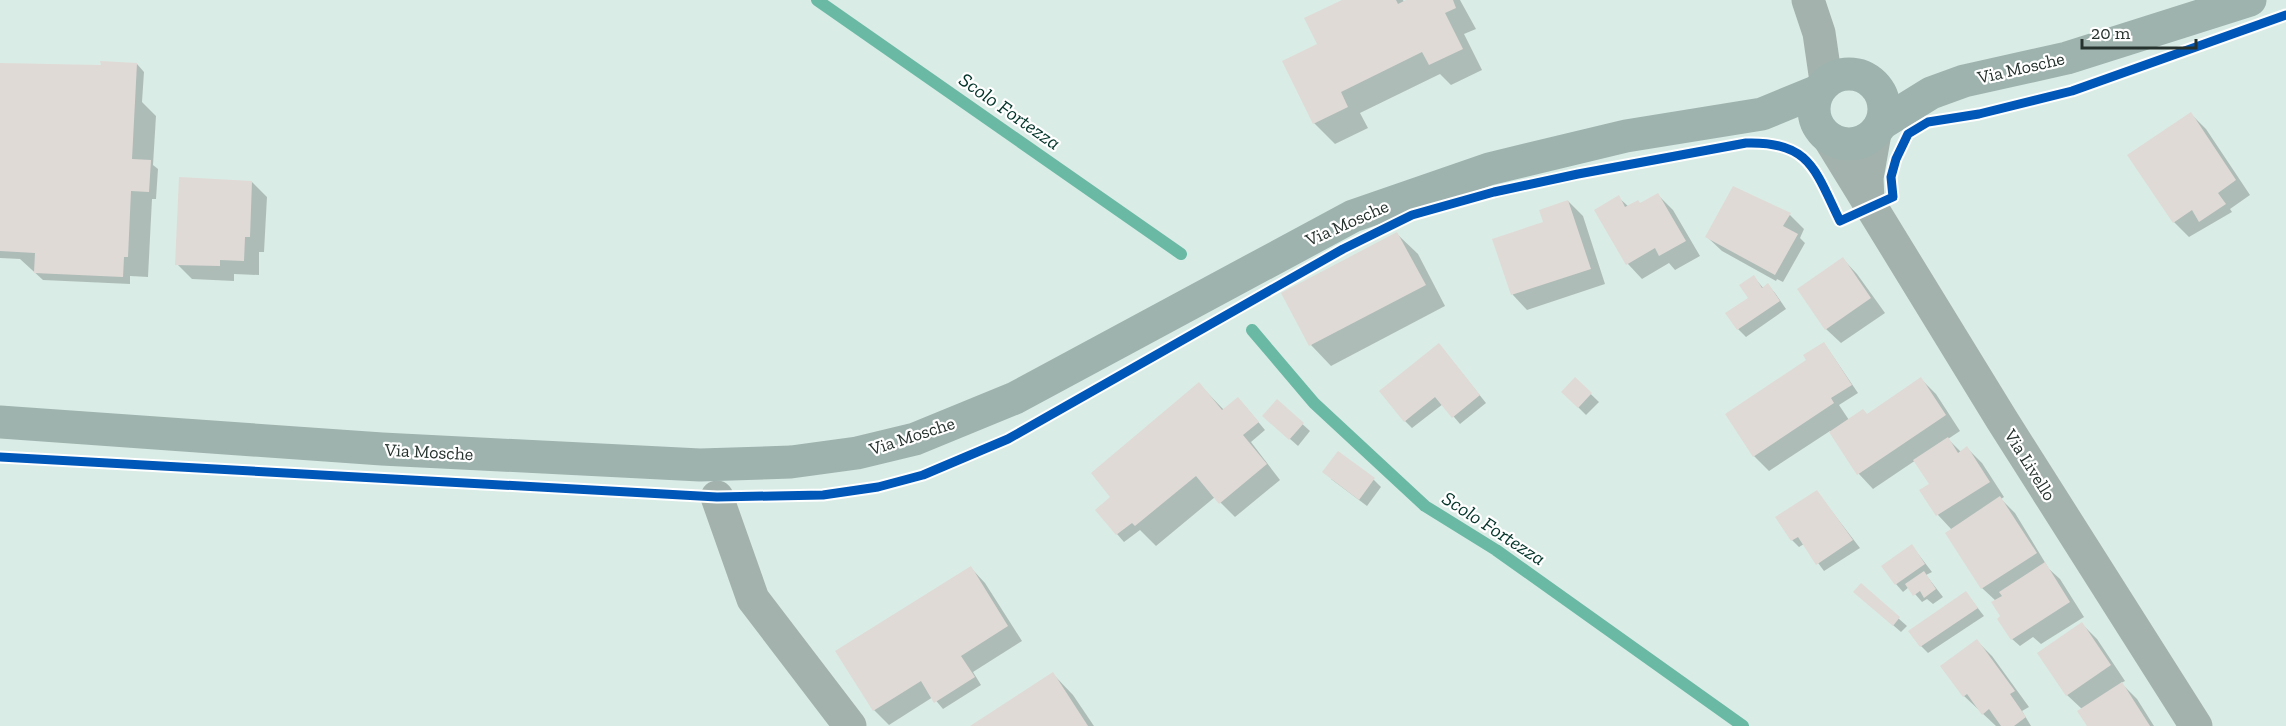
<svg xmlns="http://www.w3.org/2000/svg" width="2286" height="726" font-family="'Zilla Slab',serif">
<style>
.shadow{fill:#0003}
.lines{fill:none;stroke-linecap:round;stroke-linejoin:round}
.stream{stroke:#6ab9a4;stroke-width:12}
.building{fill:#e0dad6}
.minor{stroke:#a4b2ad;stroke-width:33}
.major{stroke:#9fb3ae;stroke-width:33}
.cycleway-casing{stroke:#fff;stroke-width:13}
.cycleway{stroke:#0057b8;stroke-width:9}
.labels{text-anchor:middle;dominant-baseline:central;stroke-width:4.5;stroke-linejoin:round;paint-order:stroke}
.street-label{font-size:18px;fill:#26322e;stroke:#fff}
.water-label{font-size:20px;font-style:italic;fill:#023328;stroke:#fff}
</style>
<rect width="100%" height="100%" fill="#daece6"/>
<g class="shadow">
<polygon points="1345,0 1403,0 1404,2 1409,0 1460,0 1476,29 1464,34 1482,70 1451,85 1440,74 1360,113 1368,128 1335,144 1314,123 1319,45"/>
<polygon points="0,64 103,67 137,64 144,72 142,102 156,116 153,165 158,169 156,199 152,199 148,277 130,276 130,284 43,280 20,259 0,258"/>
<polygon points="2191,114 2206,129 2250,195 2230,209 2232,212 2189,237 2174,222"/>
<polygon points="252,182 267,197 264,252 259,252 259,275 234,274 234,281 192,279 177,264"/>
<polygon points="1658,195 1673,210 1700,256 1675,270 1669,263 1642,279 1628,264 1596,210 1618,197 1629,207 1640,205"/>
<polygon points="1568,201 1583,216 1605,284 1527,310 1513,295 1494,240 1545,223"/>
<polygon points="1790,215 1804,229 1800,238 1805,243 1783,282 1777,279 1776,281 1722,251 1707,237"/>
<polygon points="1397,234 1418,254 1445,306 1331,366 1311,345"/>
<polygon points="1843,259 1857,274 1885,313 1841,343 1826,329"/>
<polygon points="1754,277 1764,289 1768,285 1775,293 1786,309 1746,337 1738,329 1750,298"/>
<polygon points="1824,343 1858,393 1839,405 1849,420 1867,415 1921,379 1936,394 1960,431 1948,439 1961,452 1967,448 1982,463 2004,497 2001,499 2015,513 2049,569 2060,579 2084,617 2041,644 2033,637 2020,646 2012,639 1996,601 1982,588 1952,530 1938,515 1921,491 1931,485 1916,460 1873,489 1859,474 1830,431 1769,471 1754,456 1806,362"/>
<polygon points="1446,353 1486,403 1460,424 1443,404 1412,428 1405,421"/>
<polygon points="1575,379 1599,402 1586,415 1563,392"/>
<polygon points="1199,384 1224,410 1245,406 1265,430 1251,442 1280,480 1235,517 1215,497 1156,546 1140,530 1124,542 1117,534 1112,497"/>
<polygon points="1277,401 1310,431 1298,446 1272,423"/>
<polygon points="1331,479 1374,480 1381,487 1367,506"/>
<polygon points="1817,492 1860,548 1824,571 1804,544 1799,547 1792,540"/>
<polygon points="1912,546 1932,572 1926,575 1943,597 1933,604 1927,599 1922,602 1909,587 1903,592 1896,584"/>
<polygon points="971,568 985,583 1022,641 973,672 981,685 943,709 933,697 889,725 874,710"/>
<polygon points="1861,585 1907,626 1901,632 1863,599"/>
<polygon points="1966,593 1984,616 1928,653 1921,646"/>
<polygon points="2082,624 2097,639 2125,681 2121,683 2137,699 2154,726 2088,726 2082,709 2067,695"/>
<polygon points="1977,641 1992,656 2029,707 2022,711 2031,726 1996,726 1964,696 1942,666"/>
<polygon points="1053,674 1073,695 1094,726 973,726"/>
</g>
<g class="lines">
<g class="stream">
<polyline points="817,0 1181,254"/>
<polyline points="1252,330 1314,403 1425,506 1496,550 1743,726"/>
</g>
</g>
<g class="building">
<polygon points="1342,0 1396,0 1398,4 1406,0 1453,0 1456,8 1445,13 1463,49 1429,65 1422,52 1341,92 1348,107 1313,124 1282,61 1317,44 1304,18"/>
<polygon points="100,61 137,63 132,159 151,160 149,192 131,191 128,257 124,257 123,277 34,273 35,253 0,251 0,63 101,65"/>
<polygon points="2191,112 2236,180 2218,193 2226,204 2199,222 2192,210 2173,223 2127,155"/>
<polygon points="179,177 252,181 250,237 245,237 244,261 220,260 220,266 175,265"/>
<polygon points="1733,186 1791,213 1783,226 1798,234 1775,275 1705,237"/>
<polygon points="1658,193 1686,241 1659,256 1655,248 1626,265 1594,210 1619,195 1625,207 1638,200 1640,203"/>
<polygon points="1568,200 1591,269 1511,295 1492,239 1543,222 1539,210"/>
<polygon points="1397,232 1426,285 1309,346 1281,293"/>
<polygon points="1843,257 1871,298 1825,330 1797,289"/>
<polygon points="1754,275 1762,288 1768,283 1780,301 1737,330 1725,313 1748,298 1739,285"/>
<polygon points="1824,342 1852,385 1831,398 1834,403 1753,457 1725,414 1806,360 1803,355"/>
<polygon points="1439,343 1480,395 1452,418 1435,397 1404,422 1379,391"/>
<polygon points="1575,377 1592,393 1578,408 1561,392"/>
<polygon points="1921,377 1946,415 1857,475 1829,432 1863,409 1867,414"/>
<polygon points="1199,382 1222,410 1238,397 1259,422 1243,435 1267,464 1219,504 1196,476 1135,526 1132,523 1116,535 1095,510 1110,497 1091,473"/>
<polygon points="1277,399 1304,423 1289,440 1262,416"/>
<polygon points="1948,437 1958,453 1967,446 1990,482 1936,516 1919,490 1929,484 1913,460"/>
<polygon points="1338,451 1375,478 1359,500 1322,472"/>
<polygon points="1817,490 1853,540 1816,565 1798,537 1791,541 1775,517"/>
<polygon points="2000,496 2037,553 1981,589 1945,533"/>
<polygon points="1912,544 1925,564 1895,585 1881,566"/>
<polygon points="2045,562 2070,602 2011,640 1997,619 2000,616 1991,602 2002,596 1999,592"/>
<polygon points="971,566 1008,626 961,656 975,677 934,703 921,681 873,711 835,651"/>
<polygon points="1924,571 1936,589 1924,598 1920,591 1913,596 1905,584"/>
<polygon points="1861,583 1900,617 1893,626 1853,592"/>
<polygon points="1966,591 1978,608 1920,647 1908,631"/>
<polygon points="2082,622 2111,665 2066,696 2037,653"/>
<polygon points="1977,639 2015,691 2010,694 2026,717 2014,726 2001,726 1989,709 1982,715 1967,694 1963,697 1940,666"/>
<polygon points="1053,672 1088,726 970,726"/>
<polygon points="2122,682 2150,726 2087,726 2077,711"/>
</g>
<g class="lines">
<g class="minor">
<polyline points="1808,0 1819,33 1826,81"/>
<polyline points="1829,138 2002,420 2196,726"/>
<polyline points="1868,201 1867,178 1875,133"/>
<polyline points="717,497 753,599 850,726"/>
</g>
<g class="major">
<circle cx="1849" cy="109" r="35"/>
<polyline points="1881,124 1931,93 1964,81 2067,58 2250,0"/>
<polyline points="0,422 382,449 700,465 791,462 857,453 915,439 1015,398 1353,216 1489,169 1626,136 1762,114 1818,91"/>
</g>
<defs>
<path id="cycleway" d="M 0,457 L 717,497 L 823,495 L 878,487 L 923,475 L 1008,439 L 1343,249 L 1412,215 L 1494,192 L 1578,174 L 1746,143 C 1810,141 1815,170 1840,221 L 1893,197 L 1891,177 L 1896,159 L 1908,134 L 1928,122 L 1979,114 L 2072,91 L 2286,15"/>
</defs>
<use href="#cycleway" class="cycleway-casing"/>
<use href="#cycleway" class="cycleway"/>
</g>
<g class="labels">
<g class="street-label">
<text transform="translate(2021 68) rotate(-13)">Via Mosche</text>
<text transform="translate(1347 223) rotate(-24)">Via Mosche</text>
<text transform="translate(912 436) rotate(-18)">Via Mosche</text>
<text transform="translate(429 452) rotate(3)">Via Mosche</text>
<text transform="translate(2030 465) rotate(58)">Via Livello</text>
</g>
<g class="water-label">
<text transform="translate(1010 111) rotate(35)">Scolo Fortezza</text>
<text transform="translate(1494 528) rotate(33)">Scolo Fortezza</text>
</g>
</g>
<path d="M2082 39v9h114v-9" fill="none" stroke="#26322e" stroke-width="3"/>
<text x="2091" y="39" font-size="18" fill="#26322e" stroke="#ffffff" stroke-width="4.5" paint-order="stroke">20 m</text>
</svg>
